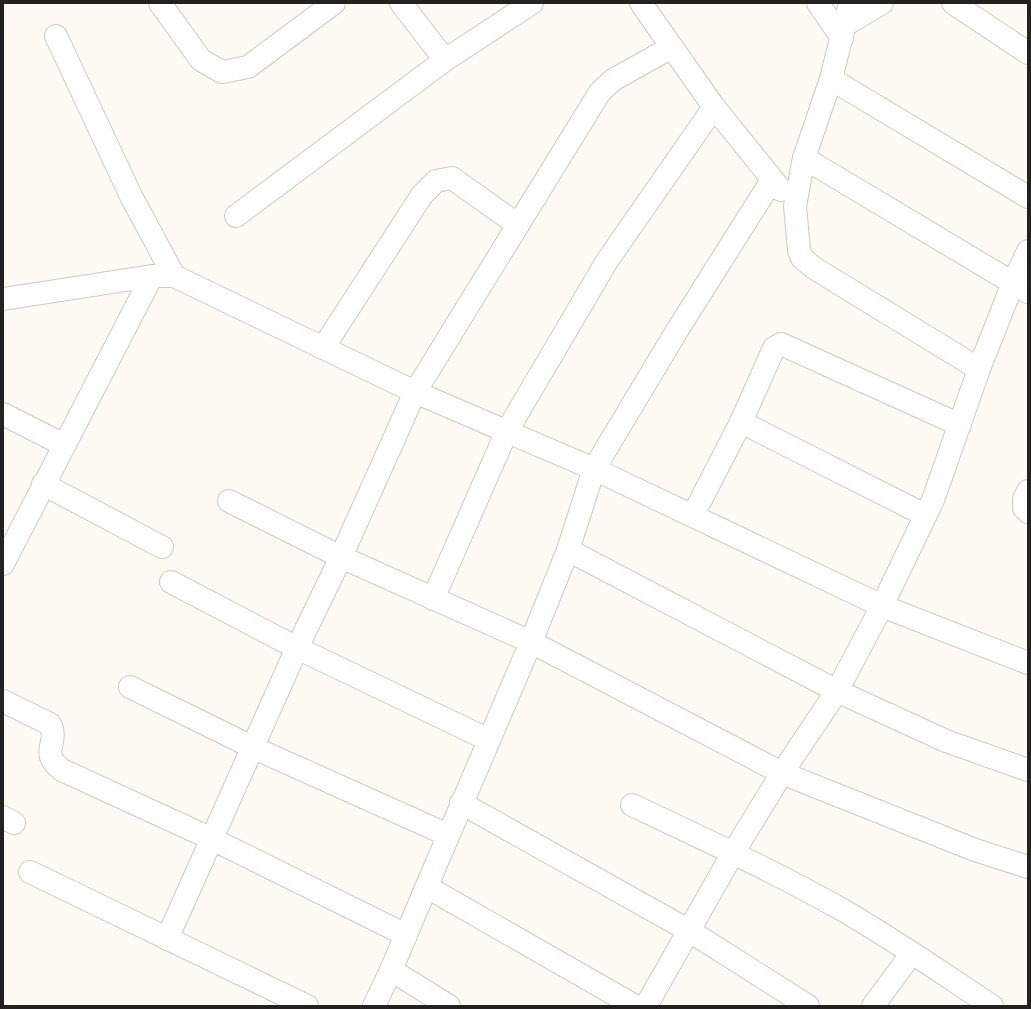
<svg xmlns="http://www.w3.org/2000/svg" width="1031" height="1009" font-family="'Noto Serif',serif">
<style>
.lines{fill:none;stroke-linecap:round;stroke-linejoin:round}
.minor-casing{stroke:#cdc9c4;stroke-width:24}
.minor{stroke:#fff;stroke-width:22}
</style>
<rect width="100%" height="100%" fill="#fffaf4"/>
<g class="lines">
<defs>
<g id="minor">
<polyline points="160,3 201,60 222,72 248,67 334,3"/>
<polyline points="401,3 445,60"/>
<polyline points="641,3 714,107 781,190"/>
<polyline points="818,3 842,38"/>
<polyline points="850,3 831,79 804,158 795,206 799,250 802,258 814,268 979,369"/>
<polyline points="953,3 1028,53"/>
<polyline points="845,25 882,3"/>
<polyline points="56,36 131,196 174,276"/>
<polyline points="831,79 1028,197"/>
<polyline points="804,158 1028,292"/>
<polyline points="236,216 445,60 532,3"/>
<polyline points="3,299 152,276 174,276 415,392 594,469 882,606 1028,663"/>
<polyline points="323,348 422,195 436,181 452,178 518,225"/>
<polyline points="3,414 64,445"/>
<polyline points="741,422 925,515"/>
<polyline points="43,484 162,547"/>
<polyline points="1028,491 1024,499 1024,508 1028,512"/>
<polyline points="229,501 341,557 531,642 782,773 975,850 1028,867"/>
<polyline points="693,515 741,422 774,348 781,344 960,425"/>
<polyline points="568,550 837,691 946,741 1028,770"/>
<polyline points="3,564 152,276"/>
<polyline points="171,582 297,648 489,740"/>
<polyline points="433,599 507,431 607,261 714,107"/>
<polyline points="130,687 254,748 448,835"/>
<path d="M 3,701 L 50,724 C 60,743 38,752 62,770 L 212,839 L 406,935"/>
<polyline points="461,803 688,930 808,1006"/>
<path d="M 632,805 C 702,838 773,871 841,909 C 893,939 942,973 992,1006"/>
<polyline points="3,817 14,823"/>
<polyline points="30,872 307,1006"/>
<polyline points="427,887 635,1006"/>
<polyline points="167,939 297,648 341,557 415,392 600,92 613,80 672,47"/>
<polyline points="391,970 449,1006"/>
<polyline points="374,1006 391,970 531,642 568,550 594,469 678,329 772,180"/>
<polyline points="646,1006 733,853 782,773 837,691 882,606 933,500 979,369 1013,283 1028,251"/>
<polyline points="873,1006 912,953"/>
</g>
</defs>
<use href="#minor" class="minor-casing"/>
<use href="#minor" class="minor"/>
</g>
<rect width="1031" height="1009" fill="none" stroke="#242220" stroke-width="8"/>
</svg>
